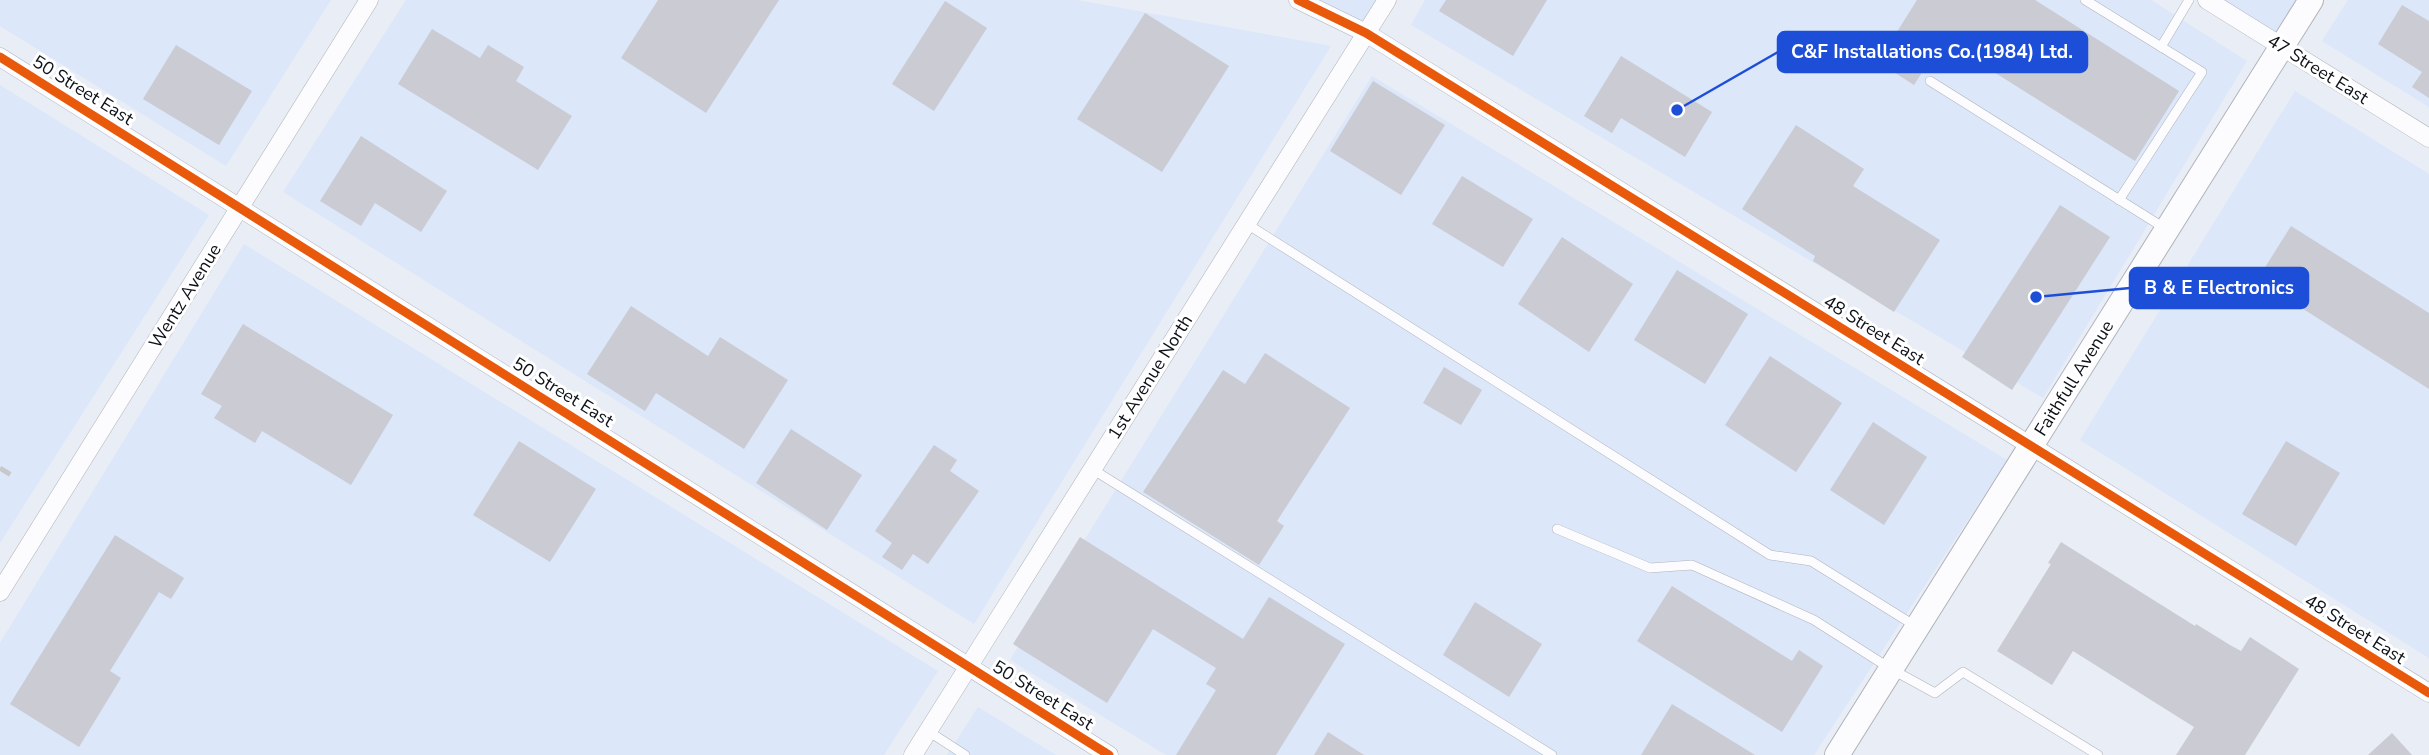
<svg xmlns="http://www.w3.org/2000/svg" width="2429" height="755" font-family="'Nunito Sans',sans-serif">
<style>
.built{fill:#dce7f9}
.building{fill:#cacbd3}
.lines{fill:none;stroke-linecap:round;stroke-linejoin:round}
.lane-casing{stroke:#afb3ba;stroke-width:10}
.street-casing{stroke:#afb3ba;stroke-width:19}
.secondary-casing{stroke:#afb3ba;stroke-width:26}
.lane{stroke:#fcfcfe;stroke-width:9}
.street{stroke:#fcfcfe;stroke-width:18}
.secondary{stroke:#fcfcfe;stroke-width:24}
.rail{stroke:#c6c8ca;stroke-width:5;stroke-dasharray:12 12;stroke-linecap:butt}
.cycleway-casing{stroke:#fff;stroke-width:13}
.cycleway{stroke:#e8590c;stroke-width:9}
.labels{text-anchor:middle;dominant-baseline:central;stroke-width:6;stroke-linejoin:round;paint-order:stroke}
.street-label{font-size:18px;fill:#0d1117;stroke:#fff}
.leader{fill:none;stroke:#1d4ed8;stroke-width:2.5}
.callout-dot{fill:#1d4ed8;stroke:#fff;stroke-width:2.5}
.callout{fill:#1d4ed8;stroke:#1d4ed8;stroke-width:2.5}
.callout-label{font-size:19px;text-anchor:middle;font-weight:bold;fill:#fff}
</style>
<rect width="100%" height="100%" fill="#e9edf6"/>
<g class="built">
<polygon points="0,0 331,0 226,166 0,26"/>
<polygon points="406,0 1077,0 1331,46 974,624 283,192"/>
<polygon points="1298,0 1387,0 1366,33"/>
<polygon points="1425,0 2151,0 2247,61 2043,398 1411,25"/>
<polygon points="2207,0 2311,0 2282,47"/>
<polygon points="2348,0 2429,0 2429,107 2322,41"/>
<polygon points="1372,76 2007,460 1814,755 1166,755 1010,660"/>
<polygon points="0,85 209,215 0,543"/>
<polygon points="2295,91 2429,174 2429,658 2080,440"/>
<polygon points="244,244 938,671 884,755 0,755 0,643"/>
<polygon points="978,707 1056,755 947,755"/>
</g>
<g class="building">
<polygon points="658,0 779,0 706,113 621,58"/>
<polygon points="1446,0 1547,0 1513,56 1439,11"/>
<polygon points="1917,0 2035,0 2179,91 2135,161 1943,40 1914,85 1878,62"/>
<polygon points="945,1 987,28 934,111 892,84"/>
<polygon points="2402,5 2429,21 2429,98 2412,87 2422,72 2378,44"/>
<polygon points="1145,13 1229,66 1162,172 1077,119"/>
<polygon points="432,29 480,58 488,45 524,67 516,81 572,116 538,170 398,84"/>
<polygon points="176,45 252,91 219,145 143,99"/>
<polygon points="1621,56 1712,112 1685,157 1621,118 1612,133 1584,116"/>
<polygon points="1373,81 1445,125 1401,195 1330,151"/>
<polygon points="1796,125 1864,169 1853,186 1940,240 1894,312 1813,261 1815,256 1742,209"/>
<polygon points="361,136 447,191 421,232 375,203 361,226 320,201"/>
<polygon points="1462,176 1533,219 1503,267 1432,224"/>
<polygon points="2060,205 2110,237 2012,390 1962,357"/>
<polygon points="2291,226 2429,313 2429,389 2261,282 2268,272 2264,269"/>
<polygon points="1562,237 1633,284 1589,352 1518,304"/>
<polygon points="1677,270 1748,314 1705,384 1634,340"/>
<polygon points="631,306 708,356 720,337 788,380 744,449 656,393 645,411 587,374"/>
<polygon points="243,324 393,415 351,485 262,431 255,443 214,418 222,406 201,394"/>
<polygon points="1265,353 1350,408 1277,521 1284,526 1259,565 1143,492 1223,370 1245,384"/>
<polygon points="1770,356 1842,403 1796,472 1725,425"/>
<polygon points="1444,367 1482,390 1461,425 1423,403"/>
<polygon points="1873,422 1927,457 1884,525 1830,490"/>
<polygon points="791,429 862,475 827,530 756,483"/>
<polygon points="519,441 596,489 550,562 473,515"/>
<polygon points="2286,441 2340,473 2296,546 2242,514"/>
<polygon points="934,445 957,460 950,471 979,491 928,564 913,554 902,570 882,557 892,543 875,531"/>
<polygon points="115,535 184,578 171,599 159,592 110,671 121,678 79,747 10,704"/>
<polygon points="1080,537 1243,639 1269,597 1345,644 1276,755 1176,755 1216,690 1206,684 1216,668 1153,629 1107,703 1013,644"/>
<polygon points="2061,542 2195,626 2196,624 2230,645 2241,651 2250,637 2299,669 2245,755 2176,755 2194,727 2073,651 2052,685 1997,651 2051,564 2048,563"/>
<polygon points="1672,586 1792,661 1799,650 1823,666 1782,732 1637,641"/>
<polygon points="1475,602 1542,644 1509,697 1443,655"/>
<polygon points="1672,704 1755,755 1641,755"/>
<polygon points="1328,732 1364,755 1314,755"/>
<polygon points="2392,733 2412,755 2368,755"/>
</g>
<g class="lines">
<defs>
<g id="lane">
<polyline points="2085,0 2202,72 2119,200"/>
<polyline points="2161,47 2189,0"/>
<polyline points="1930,81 2166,229"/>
<polyline points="1247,224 1770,555 1811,561 1917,627"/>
<polyline points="1092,469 1552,755"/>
<polyline points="1557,529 1650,568 1692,565 1814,620 1891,669 1935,693 1963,672 2098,755"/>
<polyline points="928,731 965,755"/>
</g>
<g id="street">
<polyline points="1298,0 1366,33 2429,693"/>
<polyline points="2207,0 2429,138"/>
<polyline points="0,57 1109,755"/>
<polyline points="0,592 369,0"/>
<polyline points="913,755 1387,0"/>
</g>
<polyline id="secondary" points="1837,755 2311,0"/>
</defs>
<use href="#lane" class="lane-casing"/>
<use href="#street" class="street-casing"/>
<use href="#secondary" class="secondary-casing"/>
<use href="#lane" class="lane"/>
<use href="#street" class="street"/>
<use href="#secondary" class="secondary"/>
<polyline class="rail" points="0,468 16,478"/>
<defs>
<g id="cycleway">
<polyline points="1298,0 1366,33 2429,693"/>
<polyline points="0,57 1109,755"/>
</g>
</defs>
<use href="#cycleway" class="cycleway-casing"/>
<use href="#cycleway" class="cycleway"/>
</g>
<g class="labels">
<g class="street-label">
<text transform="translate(2318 69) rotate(32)">47 Street East</text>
<text transform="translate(83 90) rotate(32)">50 Street East</text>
<text transform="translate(185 296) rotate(-58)">Wentz Avenue</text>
<text transform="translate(1874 330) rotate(32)">48 Street East</text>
<text transform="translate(1150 377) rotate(-58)">1st Avenue North</text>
<text transform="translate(2074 378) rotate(-58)">Faithfull Avenue</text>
<text transform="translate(563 392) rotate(32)">50 Street East</text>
<text transform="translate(2355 629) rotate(32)">48 Street East</text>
<text transform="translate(1043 695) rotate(32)">50 Street East</text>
</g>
</g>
<path class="leader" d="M1677 110L1778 52M2036 297L2130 288"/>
<g class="callout-dot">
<circle cx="1677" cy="110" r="7"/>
<circle cx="2036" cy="297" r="7"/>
</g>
<g class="callout">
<rect x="1778" y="32" width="309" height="40" rx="7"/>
<rect x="2130" y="268" width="178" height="40" rx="7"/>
</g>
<g class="callout-label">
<text x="1932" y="58">C&amp;F Installations Co.(1984) Ltd.</text>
<text x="2219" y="294">B &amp; E Electronics</text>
</g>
</svg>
